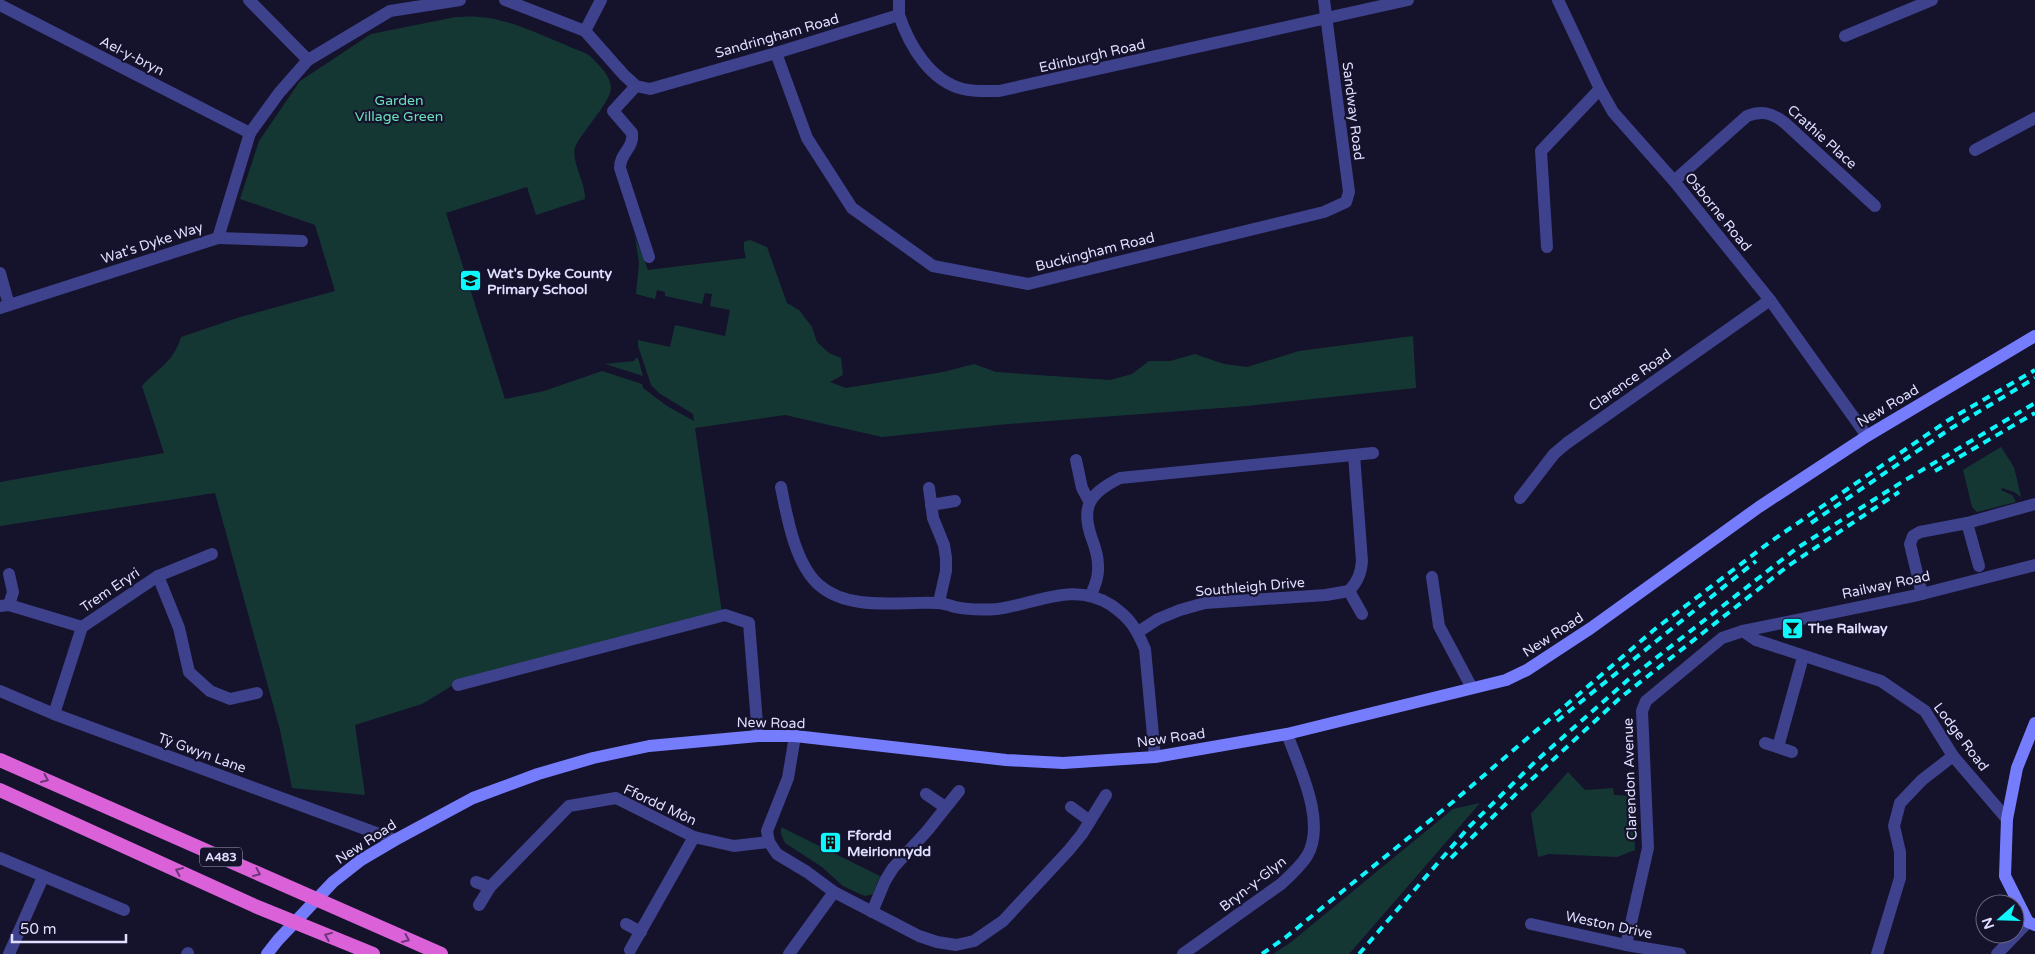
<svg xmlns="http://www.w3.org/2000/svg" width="2035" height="954" font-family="'Varela Round',sans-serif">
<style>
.green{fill:#153733}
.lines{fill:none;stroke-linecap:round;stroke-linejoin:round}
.minor{stroke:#3e418b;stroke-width:12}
.tertiary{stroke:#3e418b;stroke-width:12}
.secondary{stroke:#767dfd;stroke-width:12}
.trunk{stroke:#db61d9;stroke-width:14}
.rail{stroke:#0df7fc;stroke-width:4;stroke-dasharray:8 6;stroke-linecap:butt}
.oneway{stroke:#6e367a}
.labels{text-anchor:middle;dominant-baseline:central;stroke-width:4.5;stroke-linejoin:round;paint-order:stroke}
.shield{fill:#15122c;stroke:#a2a1c0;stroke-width:1}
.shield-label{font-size:12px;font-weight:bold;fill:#dfdeff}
.street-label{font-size:14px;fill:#dfdeff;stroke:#15122c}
.park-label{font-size:14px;fill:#69e0b9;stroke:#15122c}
.poi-label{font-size:14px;font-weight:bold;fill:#dfdeff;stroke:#15122c;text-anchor:start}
</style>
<rect width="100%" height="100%" fill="#15122c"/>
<g class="green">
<path d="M 456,17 C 464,17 471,16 479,17 C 509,19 539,34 566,45 C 573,49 584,51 590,56 C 598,64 610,75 611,87 C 612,100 583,131 576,145 C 569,159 586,182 585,199 L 536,215 L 527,187 L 446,213 L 505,399 L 544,391 L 602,371 L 642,384 L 643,388 L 667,406 L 694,421 L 693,414 L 659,393 L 651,385 L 638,346 L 638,340 L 670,347 L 675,325 L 725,336 L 730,310 L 710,306 L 712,294 L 705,293 L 702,304 L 665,296 L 665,292 L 657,290 L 655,299 L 636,294 L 639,263 L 635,237 L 648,270 L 746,258 L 744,250 L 744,242 L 750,240 L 767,247 L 787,303 L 799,310 L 812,327 L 817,342 L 829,353 L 841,358 L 843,375 L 830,382 L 846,388 L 943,372 L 974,364 L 996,372 L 1110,380 L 1132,374 L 1149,361 L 1170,361 L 1195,354 L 1224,364 L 1247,367 L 1299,351 L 1413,336 L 1416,388 L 1247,406 L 1008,424 L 882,437 L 785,415 L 695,428 L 722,613 L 455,684 L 422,704 L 355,725 L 365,795 L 292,788 L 280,730 L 215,493 L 0,526 L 0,482 L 164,453 L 142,386 C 159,367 173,363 181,337 L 237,318 L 335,291 L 315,225 L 240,199 L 259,141 L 300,81 L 371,34 Z"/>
<polygon points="636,358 638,358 643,376 605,364 634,361"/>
<polygon points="2001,447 2014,467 2021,497 2014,492 2002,488 2001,490 2012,495 2016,502 1977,512 1972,507 1963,470"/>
<polygon points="1568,772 1585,790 1613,788 1614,795 1633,796 1635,850 1617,857 1549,854 1538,857 1531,814"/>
<polygon points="1480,803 1349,954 1273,954 1290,943 1453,809"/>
<polygon points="781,827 880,876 873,894 865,896 860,894 843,886 822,867 785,843 781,834"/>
</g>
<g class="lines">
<g class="minor">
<polyline points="249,0 308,60"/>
<polyline points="505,0 585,31 624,75 636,86 650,89 776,53 899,15 899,0"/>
<polyline points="1558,0 1600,89 1613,112 1674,181 1770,300 1867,436"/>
<polyline points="0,5 250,133"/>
<path d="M 899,15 C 909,45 930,81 963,89 C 975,92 987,91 999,91 L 1408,0"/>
<polyline points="585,31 601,0"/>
<polyline points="1845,36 1932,0"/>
<polyline points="776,53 807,138 852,208 933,266 1028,284 1324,212 1346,202 1349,192 1324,0"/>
<path d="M 636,86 L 613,111 L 632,133 C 634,149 620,152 620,168 L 649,257"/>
<polyline points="1975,150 2035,118"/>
<path d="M 1674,181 L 1747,116 C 1762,110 1772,113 1785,123 L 1875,206"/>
<polyline points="218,238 302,241"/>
<polyline points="1547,247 1541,151 1600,89"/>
<polyline points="0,273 9,305"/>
<polyline points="0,308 218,238 250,133 279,93 308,60 390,11 460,0"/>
<path d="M 1354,455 L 1362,561 C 1361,573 1358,581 1349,591 L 1362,614"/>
<polyline points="1076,460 1082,488 1089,501"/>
<path d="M 781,487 C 787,517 795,564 819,585 C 850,612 900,601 937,603 C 943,603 949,605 955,607 C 969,610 983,610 997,609 C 1037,604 1073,581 1111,605 C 1130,618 1136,628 1145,649 L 1155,757"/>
<polyline points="929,488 933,518 944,545 946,558 946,571 939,602"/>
<polyline points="1520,498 1554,454 1567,443 1770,300"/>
<polyline points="931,505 955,501"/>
<polyline points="1967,523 1979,566"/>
<polyline points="158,576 179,628 189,672 210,691 230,699 257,693"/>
<polyline points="1432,577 1439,626 1472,688"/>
<polyline points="1922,594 1910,544 1913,536 1920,532 1967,523 2035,504"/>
<path d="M 1091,595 C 1095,585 1099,576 1098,565 C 1098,556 1095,547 1092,539 C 1080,506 1090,493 1120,478 L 1373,453"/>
<polyline points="9,605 13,592 9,574"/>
<polyline points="0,606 9,605 82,627"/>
<polyline points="1743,631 1756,640 1881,681 1925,711 1953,756 2007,819"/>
<polyline points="1138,632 1158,619 1180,610 1205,603 1326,595 1349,591"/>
<polyline points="458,685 725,615 749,623 758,736"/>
<polyline points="54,714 82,627 158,576 212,554"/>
<polyline points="1765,743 1792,752"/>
<polyline points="1778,747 1803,657"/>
<polyline points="926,794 945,807"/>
<polyline points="1071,807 1090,821"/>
<polyline points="769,842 777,854 807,872 834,892 919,936 937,942 956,945 974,941 1003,921 1069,850 1082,834 1106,795"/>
<polyline points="0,858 124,910"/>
<polyline points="476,882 490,887"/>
<polyline points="479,905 490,887 569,806 616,798 694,837 734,846 769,842 767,831 788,778 795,736"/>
<polyline points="872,912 885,881 893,868 927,831 959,791"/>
<polyline points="626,924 641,932"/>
<polyline points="1531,924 1626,945 1680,954"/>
<polyline points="1626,945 1648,848 1642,711 1646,701 1722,638 1743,631 1918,595 2035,565"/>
<polyline points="630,950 694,837"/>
<polyline points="9,954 43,877"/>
<polyline points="187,954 188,953"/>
<polyline points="789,954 834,892"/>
<path d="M 1183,954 L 1281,884 C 1291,875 1300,867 1307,856 C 1327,822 1299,767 1287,734"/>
<polyline points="1877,954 1900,878 1900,852 1894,826 1900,803 1922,780 1953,756"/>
</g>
<g class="tertiary">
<polyline points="0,691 54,714 395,840"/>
<polyline points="1997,954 2028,922"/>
</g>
<g class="secondary">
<polyline points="2035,723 2017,768 2007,819 2005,876 2028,922 2035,925"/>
<polyline points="267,954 278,940 333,882 361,860 395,840 473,798 538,774 593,758 649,746 758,736 795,736 1006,760 1063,763 1155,757 1287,734 1506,680 1527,670 1591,628 1759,507 1867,436 2035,336"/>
</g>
<g class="trunk">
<polyline points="0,760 441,954"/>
<polyline points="0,790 255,906 373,954"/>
</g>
<g class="rail">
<polyline points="1935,471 2035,413"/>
<polyline points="1811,523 1950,429 2035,378"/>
<polyline points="1557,721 1756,561"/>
<polyline points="1451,858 1518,792 1620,698 1788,566 1899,492"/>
<polyline points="1262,954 1286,937 1454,801 1655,629 1770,542 1947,421 2035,370"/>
<polyline points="1359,954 1469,827 1536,761 1629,679 1797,548 1902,482 2035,403"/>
</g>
</g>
<defs><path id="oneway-chevron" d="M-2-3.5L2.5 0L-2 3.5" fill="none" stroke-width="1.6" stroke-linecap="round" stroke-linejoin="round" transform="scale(1.25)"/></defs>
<g class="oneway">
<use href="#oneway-chevron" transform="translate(45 779) rotate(24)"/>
<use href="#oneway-chevron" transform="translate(179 871) rotate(-156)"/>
<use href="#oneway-chevron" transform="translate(257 873) rotate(24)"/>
<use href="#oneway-chevron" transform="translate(328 936) rotate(-158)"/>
<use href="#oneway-chevron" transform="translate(406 939) rotate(24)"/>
</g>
<defs>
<symbol id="school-square" viewBox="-11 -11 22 22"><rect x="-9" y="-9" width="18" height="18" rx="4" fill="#0df7fc" stroke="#15122c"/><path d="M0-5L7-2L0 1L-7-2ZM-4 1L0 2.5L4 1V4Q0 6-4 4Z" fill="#111"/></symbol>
<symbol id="bar-square" viewBox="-11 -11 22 22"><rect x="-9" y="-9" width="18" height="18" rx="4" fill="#0df7fc" stroke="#15122c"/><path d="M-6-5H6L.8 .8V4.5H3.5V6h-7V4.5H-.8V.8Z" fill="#111"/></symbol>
<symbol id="building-square" viewBox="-11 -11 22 22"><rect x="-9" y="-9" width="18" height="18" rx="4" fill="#0df7fc" stroke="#15122c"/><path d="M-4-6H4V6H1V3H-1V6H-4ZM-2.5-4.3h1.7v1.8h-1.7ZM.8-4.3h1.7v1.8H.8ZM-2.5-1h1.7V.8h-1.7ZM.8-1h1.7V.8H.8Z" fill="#111"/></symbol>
</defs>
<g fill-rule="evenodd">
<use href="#school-square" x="458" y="268" width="25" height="25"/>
<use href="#bar-square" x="1780" y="616" width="25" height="25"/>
<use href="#building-square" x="818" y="830" width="25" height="25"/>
</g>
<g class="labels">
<rect class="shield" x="200" y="847.5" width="42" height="19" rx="4"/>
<g class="shield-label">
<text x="221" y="857">A483</text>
</g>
<g class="street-label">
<text transform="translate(777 36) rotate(-16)">Sandringham Road</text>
<text transform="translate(132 56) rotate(27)">Ael-y-bryn</text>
<text transform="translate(1092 56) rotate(-13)">Edinburgh Road</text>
<text transform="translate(1353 111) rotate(83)">Sandway Road</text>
<text transform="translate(1822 137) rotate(42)">Crathie Place</text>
<text transform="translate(1718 212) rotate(51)">Osborne Road</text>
<text transform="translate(152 243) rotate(-18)">Wat's Dyke Way</text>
<text transform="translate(1095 252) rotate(-14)">Buckingham Road</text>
<text transform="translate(1630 380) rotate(-35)">Clarence Road</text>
<text transform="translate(1888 406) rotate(-31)">New Road</text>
<text transform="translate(1886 585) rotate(-12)">Railway Road</text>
<text transform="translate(1250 587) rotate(-5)">Southleigh Drive</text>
<text transform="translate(110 590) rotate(-34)">Trem Eryri</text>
<text transform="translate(1553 635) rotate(-33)">New Road</text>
<text transform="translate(771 723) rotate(1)">New Road</text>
<text transform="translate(1961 737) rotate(53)">Lodge Road</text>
<text transform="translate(1171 738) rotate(-8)">New Road</text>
<text transform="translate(202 753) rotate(20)">Tŷ Gwyn Lane</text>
<text transform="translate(1630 779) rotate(-92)">Clarendon Avenue</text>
<text transform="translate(660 805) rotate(25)">Ffordd Môn</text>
<text transform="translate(366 842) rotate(-33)">New Road</text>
<text transform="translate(1253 884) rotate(-38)">Bryn-y-Glyn</text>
<text transform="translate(1609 925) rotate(12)">Weston Drive</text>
</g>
<g class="park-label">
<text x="399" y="100">Garden<tspan x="399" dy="16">Village Green</tspan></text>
</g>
<g class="poi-label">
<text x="487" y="273">Wat's Dyke County<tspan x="487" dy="16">Primary School</tspan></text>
<text x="1808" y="628">The Railway</text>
<text x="847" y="835">Ffordd<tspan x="847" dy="16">Meirionnydd</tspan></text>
</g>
</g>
<g transform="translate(2000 919) rotate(250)"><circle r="24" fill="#15122c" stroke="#666480"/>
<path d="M0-4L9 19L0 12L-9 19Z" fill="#0df7fc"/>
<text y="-8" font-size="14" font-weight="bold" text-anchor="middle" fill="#dfdeff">N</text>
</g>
<path d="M12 934v8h114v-8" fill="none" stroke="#dfdeff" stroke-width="2.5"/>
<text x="20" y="934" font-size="15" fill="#dfdeff" stroke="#15122c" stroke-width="4" paint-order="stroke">50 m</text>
</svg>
